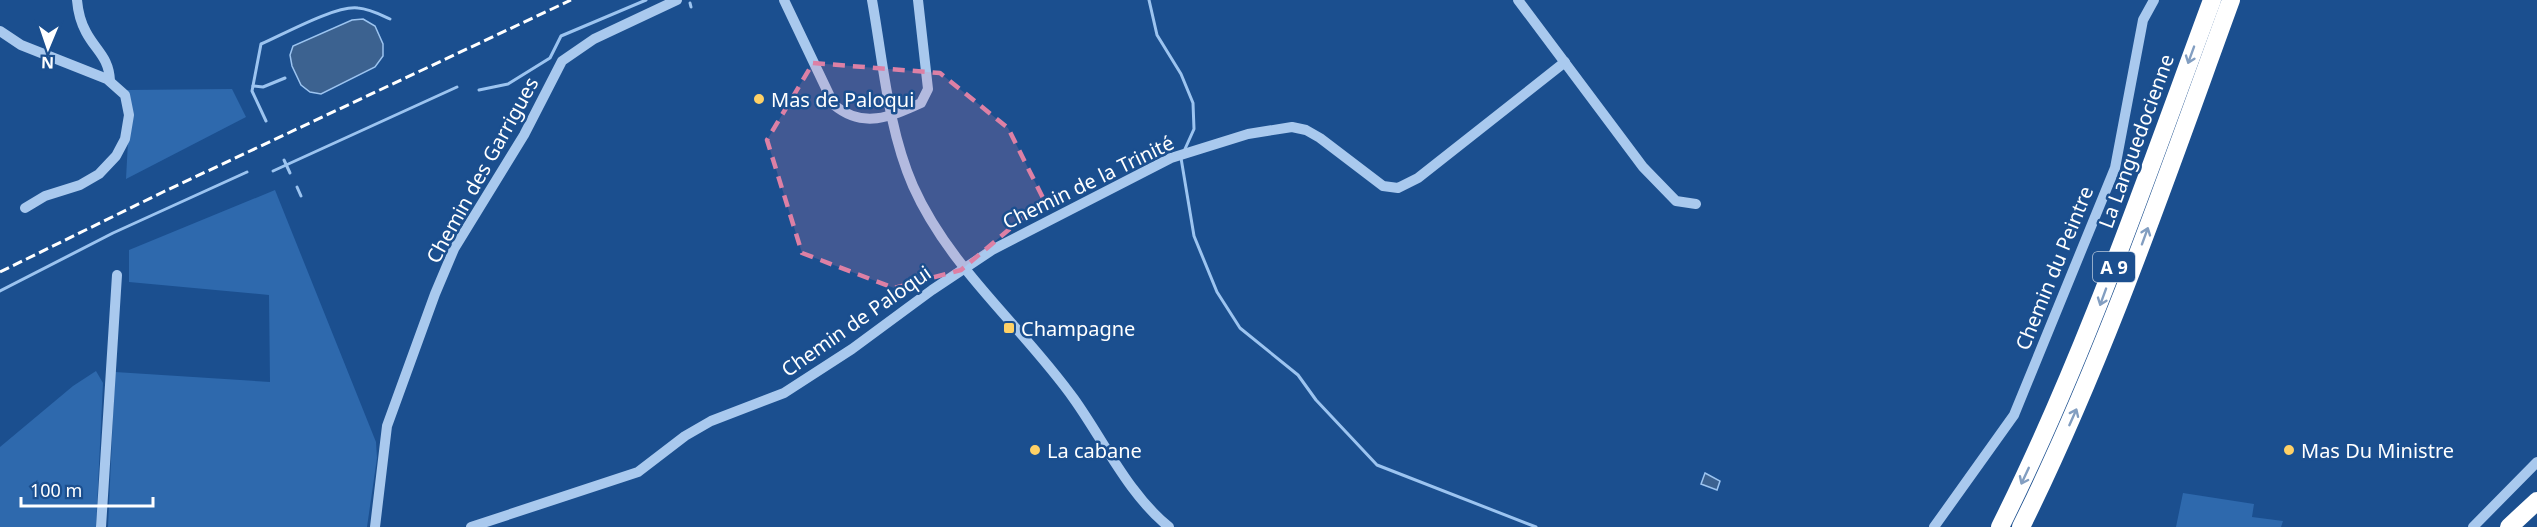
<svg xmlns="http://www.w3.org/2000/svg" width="2537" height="527" font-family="'Noto Sans',sans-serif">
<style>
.green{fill:#2e69ad}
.water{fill:#3c6290;stroke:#9cc4f0;stroke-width:1.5}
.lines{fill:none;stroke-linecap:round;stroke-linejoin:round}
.stream{stroke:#9cc4f0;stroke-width:3}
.minor{stroke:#a9c9ee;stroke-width:10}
.highway{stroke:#fff;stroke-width:18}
.rail{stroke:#fff;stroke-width:3;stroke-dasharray:10 4.5;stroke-linecap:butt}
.oneway{stroke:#829ec1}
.marked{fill:#dd80a5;fill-opacity:0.2;stroke:#dd80a5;stroke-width:4.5;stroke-dasharray:12 8;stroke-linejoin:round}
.poi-dot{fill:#ffd166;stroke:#1b4f8f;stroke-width:2}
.labels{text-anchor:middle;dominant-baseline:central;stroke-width:5;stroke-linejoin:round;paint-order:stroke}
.shield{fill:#1b4f8f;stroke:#bbcadd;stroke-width:1.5}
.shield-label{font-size:18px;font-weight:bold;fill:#fff}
.poi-label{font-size:20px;fill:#fff;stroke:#1b4f8f;text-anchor:start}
.street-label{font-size:20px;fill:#fff;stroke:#1b4f8f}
</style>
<rect width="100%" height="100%" fill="#1b4f8f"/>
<g class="green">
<polygon points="232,89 246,117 126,179 130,104 126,90"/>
<polygon points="275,190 376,442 377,458 367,527 108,527 115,372 270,382 269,295 129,282 129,250"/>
<polygon points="96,371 103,383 96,527 0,527 0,447 73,386"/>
<polygon points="2183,493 2254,504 2252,517 2283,521 2281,527 2176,527"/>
</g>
<g class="water">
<polygon points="363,19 375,26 383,44 383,56 375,67 321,94 310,92 301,85 292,66 290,55 293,46 352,20"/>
<polygon points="1705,473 1720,481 1717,490 1701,484"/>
</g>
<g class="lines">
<g class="stream">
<polyline points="1149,0 1157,35 1181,74 1193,103 1194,129 1185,149"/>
<polyline points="690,3 691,7"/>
<polyline points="253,86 263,87 285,78"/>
<polyline points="479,90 508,84 550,58 561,36 646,0"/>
<path d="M 266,121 L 252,91 L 261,44 C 284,34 336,5 358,8 C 370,9 379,14 390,19"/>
<polyline points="1181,158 1194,236 1217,292 1240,328 1298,375 1316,400 1377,465 1536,527"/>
<polyline points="284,160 290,173"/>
<polyline points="273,171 457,87"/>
<polyline points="297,187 301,196"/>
<polyline points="0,291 113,233 247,172"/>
</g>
<g class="minor">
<path d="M 77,0 C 78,12 80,21 86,32 C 96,51 109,57 110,81"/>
<path d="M 784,0 L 834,105 C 863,129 890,117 921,103 L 928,89 L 918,0"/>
<path d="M 872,0 C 883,61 888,129 913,186 C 950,269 1023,327 1074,399 C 1104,441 1128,494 1169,527"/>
<polyline points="1518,0 1643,167 1676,201 1696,204"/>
<polyline points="0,31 21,45 107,79 125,95 129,115 125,139 116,156 99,174 80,185 45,196 25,208"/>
<polyline points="101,527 117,275"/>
<polyline points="375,527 387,426 435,294 454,249 524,135 562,61 594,39 677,0"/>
<polyline points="471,527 638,472 685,436 711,421 784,393 852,349 932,290 992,250 1171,158 1248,134 1292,127 1306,130 1320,138 1383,186 1398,188 1418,178 1565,62"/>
<polyline points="1934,527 2014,415 2115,168 2143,20 2154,0"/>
<polyline points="2473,527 2537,462"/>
</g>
<g class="highway">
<path d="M 2000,527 C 2085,357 2146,178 2212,0"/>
<path d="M 2021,527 C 2105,357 2166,178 2231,0"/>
<polyline points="2509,527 2537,501"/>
</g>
<polyline class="rail" points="0,272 163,192 571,0"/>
</g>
<defs><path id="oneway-shaft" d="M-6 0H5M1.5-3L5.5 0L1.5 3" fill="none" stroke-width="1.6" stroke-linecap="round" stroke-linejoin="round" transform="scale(1.5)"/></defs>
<g class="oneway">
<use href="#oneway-shaft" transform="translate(2191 55) rotate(110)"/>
<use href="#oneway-shaft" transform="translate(2145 236) rotate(-70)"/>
<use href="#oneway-shaft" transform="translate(2103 297) rotate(110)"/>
<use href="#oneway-shaft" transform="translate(2073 417) rotate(-66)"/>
<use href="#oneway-shaft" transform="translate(2025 476) rotate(115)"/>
</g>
<path class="marked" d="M 813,63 L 940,73 L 1008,128 L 1044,200 L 961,270 L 894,288 L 802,253 L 767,140 Z"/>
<g class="poi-dot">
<circle cx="759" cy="99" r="6"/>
<rect x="1003" y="322" width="12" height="12" rx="3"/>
<circle cx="1035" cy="450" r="6"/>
<circle cx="2289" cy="450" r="6"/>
</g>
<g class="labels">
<rect class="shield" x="2093" y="252" width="42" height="30" rx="4.5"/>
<g class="shield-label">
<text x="2114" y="267">A 9</text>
</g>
<g class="poi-label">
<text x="771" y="99">Mas de Paloqui</text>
<text x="1021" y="328">Champagne</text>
<text x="1047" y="450">La cabane</text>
<text x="2301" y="450">Mas Du Ministre</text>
</g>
<g class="street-label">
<text transform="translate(2136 141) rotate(-70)">La Languedocienne</text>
<text transform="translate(482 170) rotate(-61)">Chemin des Garrigues</text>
<text transform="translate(1088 182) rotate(-26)">Chemin de la Trinité</text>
<text transform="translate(2054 268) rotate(-68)">Chemin du Peintre</text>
<text transform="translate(856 321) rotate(-35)">Chemin de Paloqui</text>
</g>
</g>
<g transform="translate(48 48) rotate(182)" stroke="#1b4f8f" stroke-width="4.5" paint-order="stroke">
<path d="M0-4.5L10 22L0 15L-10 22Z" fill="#ffffff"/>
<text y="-9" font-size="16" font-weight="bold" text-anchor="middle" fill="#ffffff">N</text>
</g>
<path d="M21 497v9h132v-9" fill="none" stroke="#ffffff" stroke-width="3"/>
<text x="30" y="497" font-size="18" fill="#ffffff" stroke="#1b4f8f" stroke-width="4.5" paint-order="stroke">100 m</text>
</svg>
